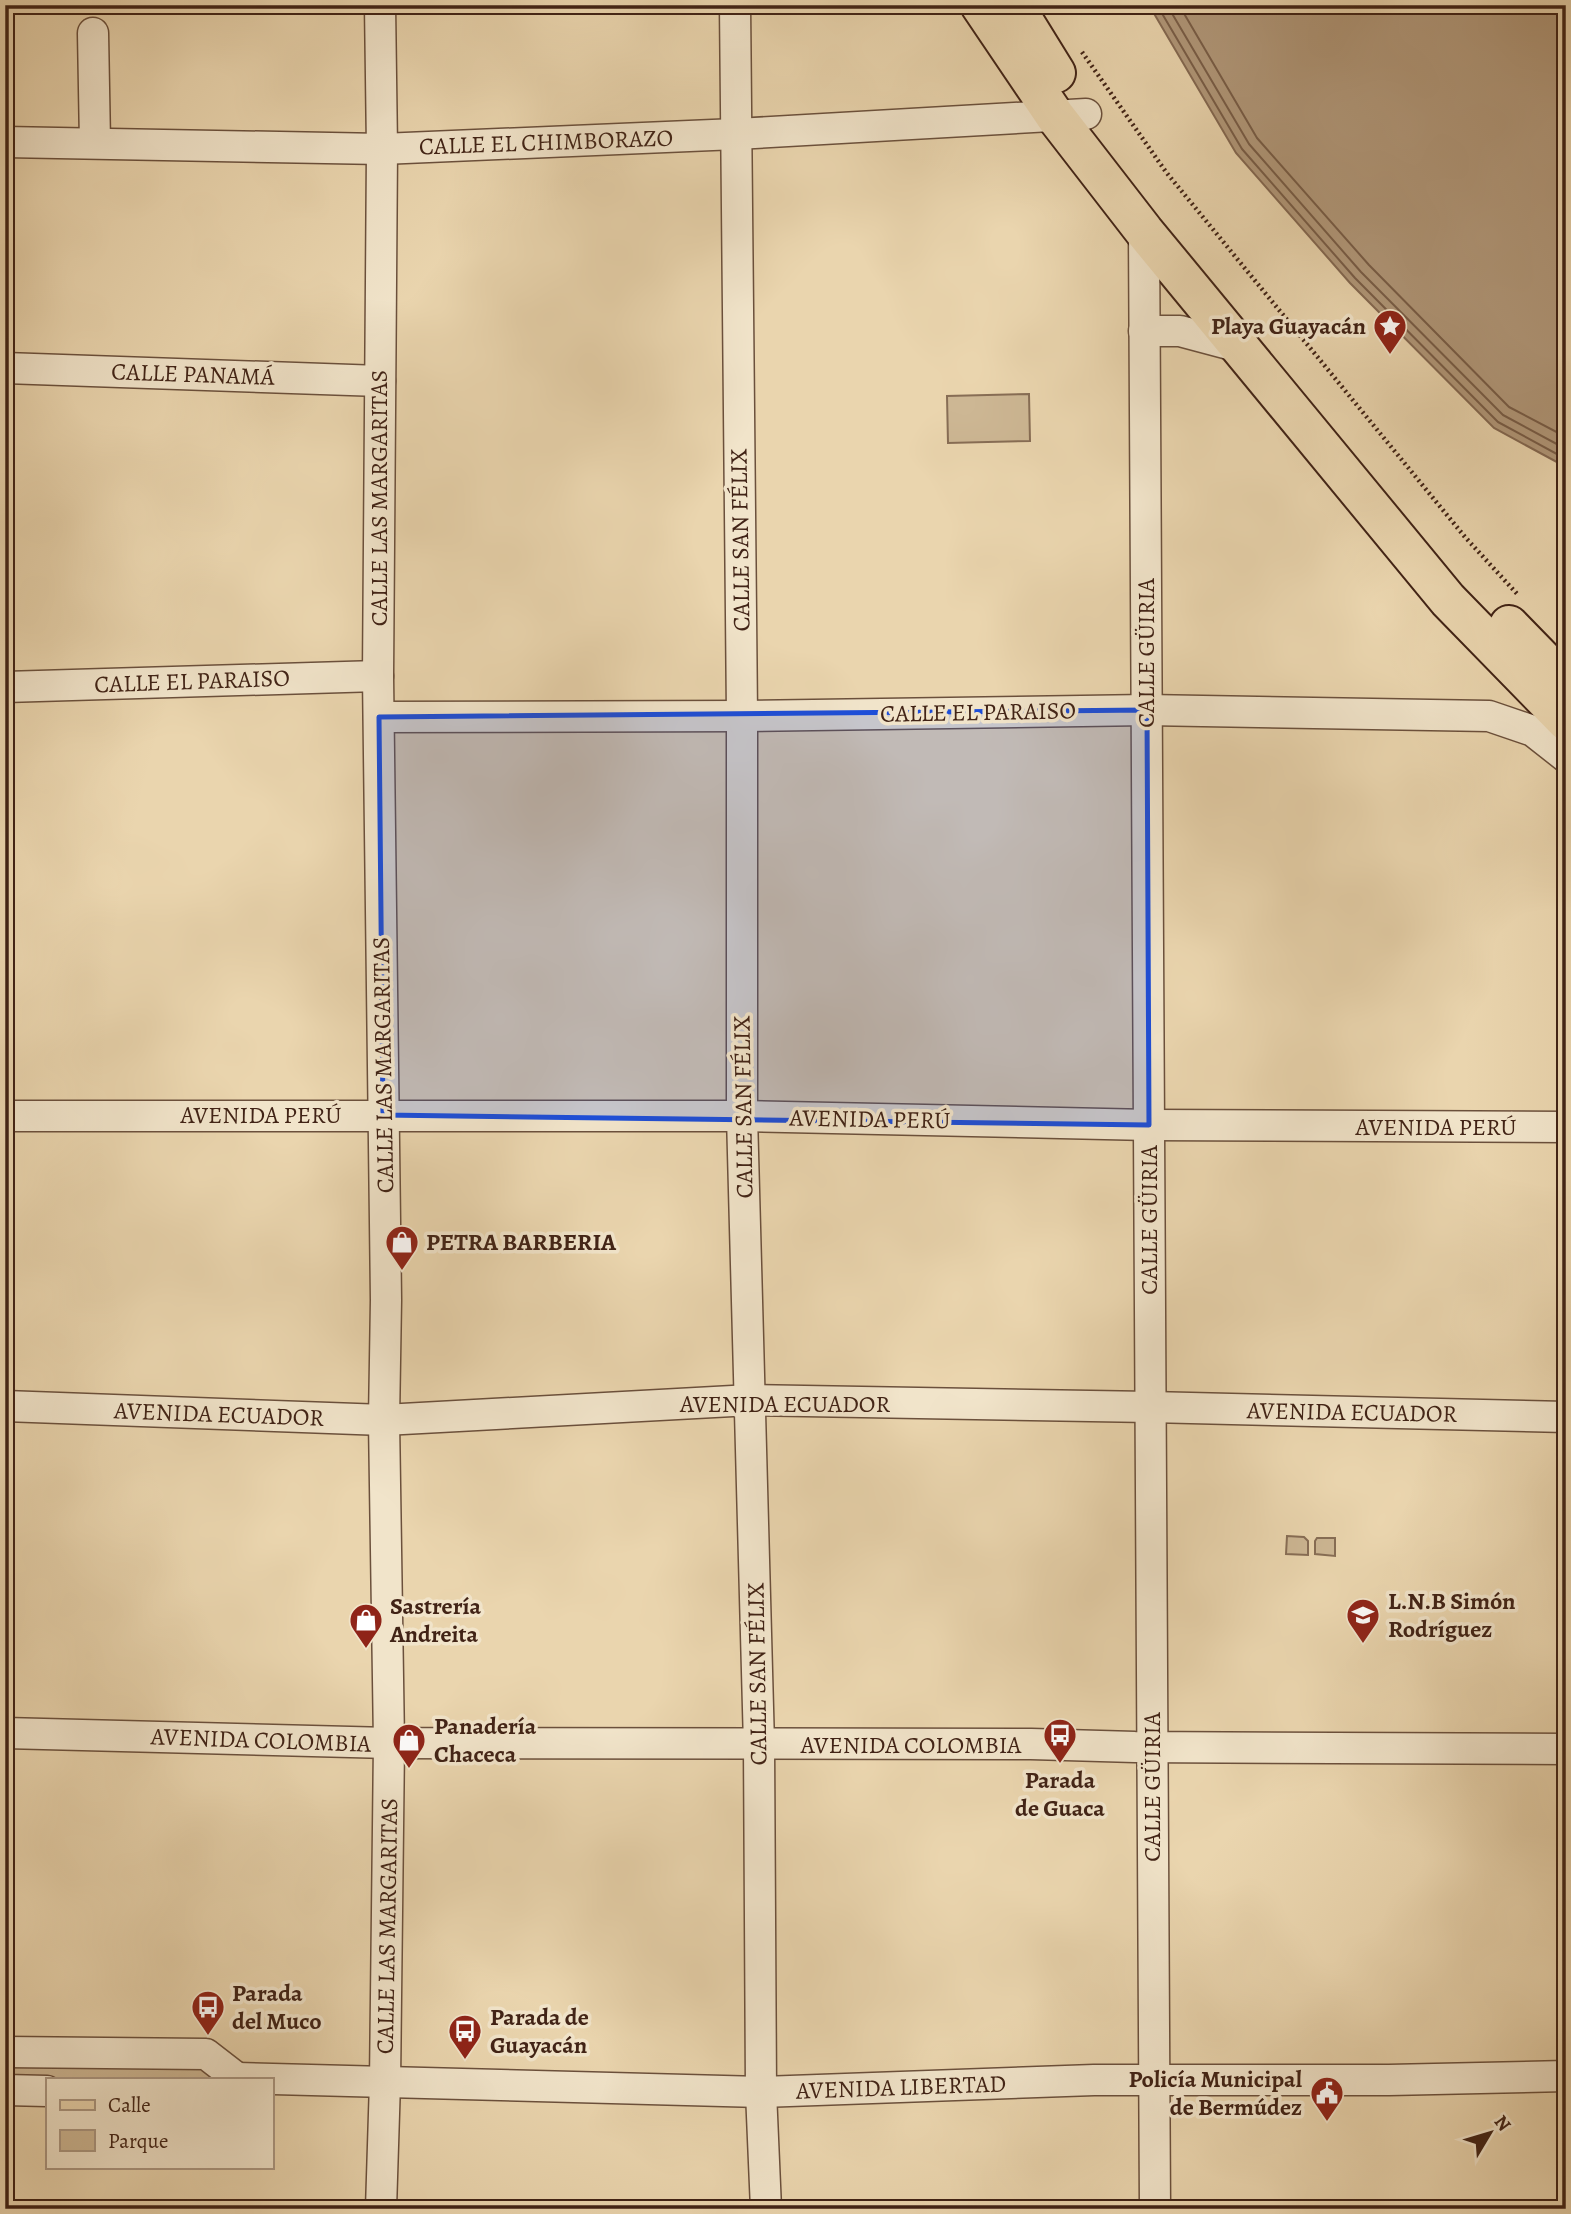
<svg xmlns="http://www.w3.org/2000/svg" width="1571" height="2214" font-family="Alegreya,serif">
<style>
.green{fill:#cdb794;stroke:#876d55;stroke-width:2}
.water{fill:#b1987a;stroke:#846952;stroke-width:2}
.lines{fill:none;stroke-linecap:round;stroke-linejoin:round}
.shore{stroke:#795e48;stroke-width:2}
.minor-casing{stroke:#6b503c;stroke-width:33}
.major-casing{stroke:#412316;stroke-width:42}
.path{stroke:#412316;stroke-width:4.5;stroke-dasharray:2 3.5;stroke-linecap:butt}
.minor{stroke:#f1e4ca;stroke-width:30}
.major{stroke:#ead5ae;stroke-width:38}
.marked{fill:#1d4ed8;fill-opacity:0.2;stroke:#1d4ed8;stroke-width:5;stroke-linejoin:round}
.labels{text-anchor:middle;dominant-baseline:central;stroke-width:7;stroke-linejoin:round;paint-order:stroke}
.street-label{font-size:24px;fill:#412316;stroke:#f1e4ca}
.poi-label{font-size:24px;font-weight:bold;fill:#412316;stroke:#f1e4ca;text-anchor:start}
</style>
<rect width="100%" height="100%" fill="#ead5ae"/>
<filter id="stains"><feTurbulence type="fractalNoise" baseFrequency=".00286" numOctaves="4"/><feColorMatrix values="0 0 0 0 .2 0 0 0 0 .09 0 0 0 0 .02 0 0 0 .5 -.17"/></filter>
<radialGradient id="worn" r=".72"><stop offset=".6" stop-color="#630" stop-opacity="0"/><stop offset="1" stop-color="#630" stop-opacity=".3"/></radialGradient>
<g class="green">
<polygon points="1029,394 1030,441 948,443 947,396"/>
<polygon points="1287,1536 1304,1537 1308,1541 1308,1555 1286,1554"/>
<polygon points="1317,1538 1335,1538 1335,1556 1315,1554 1315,1541"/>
<polygon points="205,2063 216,2077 212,2079 5,2080 5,2064"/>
</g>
<polygon class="water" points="1149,5 1566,5 1566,467 1494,428 1350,283 1236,153"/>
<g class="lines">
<g class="shore">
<polyline points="1157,5 1242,149 1355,278 1498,422 1566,459"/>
<polyline points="1167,5 1249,144 1361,272 1503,415 1566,449"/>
<polyline points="1179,5 1257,138 1369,265 1509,407 1566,437"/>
</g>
<defs>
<g id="minor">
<polyline points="380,5 382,149 378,676 386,1300 384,1420 389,1743 385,2082 381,2209"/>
<polyline points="735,5 742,716 742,1116 759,1745 761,2092 766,2209"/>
<polyline points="93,33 95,143"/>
<polyline points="5,142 382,149 736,134 1086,114"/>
<polyline points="1144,231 1155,2209"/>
<polyline points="1144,331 1180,331 1240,347"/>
<polyline points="5,368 380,381"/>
<polyline points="5,687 378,676"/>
<polyline points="379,717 742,716 1147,710 1489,716 1533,731 1566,757"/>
<polyline points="5,1116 742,1116 1149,1125 1566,1127"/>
<polyline points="5,1406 384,1420 751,1400 1150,1407 1566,1417"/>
<polyline points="5,1733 389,1743 1031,1744 1135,1747 1566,1749"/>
<polyline points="5,2052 206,2054 237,2078"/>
<polyline points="235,2079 237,2078 761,2092 1094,2080 1389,2080 1566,2076"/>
<polyline points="5,2090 47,2091"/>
</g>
<g id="major">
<polyline points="980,5 1055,116 1144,231 1448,600 1566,721"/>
<polyline points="1014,5 1056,73"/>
<polyline points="1509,625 1546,663 1566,679"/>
</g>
</defs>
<use href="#minor" class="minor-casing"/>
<use href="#major" class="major-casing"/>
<polyline class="path" points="1082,52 1166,172 1465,537 1519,596"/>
<use href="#minor" class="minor"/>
<use href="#major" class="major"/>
</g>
<path class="marked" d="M 1147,710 L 1149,1125 L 383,1115 L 379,717 Z"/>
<defs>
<symbol id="sight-pin" viewBox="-11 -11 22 30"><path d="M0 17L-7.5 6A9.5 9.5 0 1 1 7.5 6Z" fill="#8f2418" stroke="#f1e4ca"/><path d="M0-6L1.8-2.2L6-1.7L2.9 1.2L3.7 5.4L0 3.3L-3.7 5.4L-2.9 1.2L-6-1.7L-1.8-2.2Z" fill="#fff"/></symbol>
<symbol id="shop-pin" viewBox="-11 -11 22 30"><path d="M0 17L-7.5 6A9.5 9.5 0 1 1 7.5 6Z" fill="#8f2418" stroke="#f1e4ca"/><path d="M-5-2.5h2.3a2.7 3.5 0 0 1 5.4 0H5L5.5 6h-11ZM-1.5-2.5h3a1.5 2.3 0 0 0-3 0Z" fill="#fff"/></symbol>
<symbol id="school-pin" viewBox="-11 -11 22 30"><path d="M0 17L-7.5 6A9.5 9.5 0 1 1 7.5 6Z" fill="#8f2418" stroke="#f1e4ca"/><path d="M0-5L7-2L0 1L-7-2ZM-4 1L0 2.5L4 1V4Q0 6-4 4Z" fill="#fff"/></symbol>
<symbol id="bus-pin" viewBox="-11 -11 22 30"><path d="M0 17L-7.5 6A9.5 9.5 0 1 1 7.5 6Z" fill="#8f2418" stroke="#f1e4ca"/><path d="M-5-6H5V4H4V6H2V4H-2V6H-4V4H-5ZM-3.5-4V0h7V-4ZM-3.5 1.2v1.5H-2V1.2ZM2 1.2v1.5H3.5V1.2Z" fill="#fff"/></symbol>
<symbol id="civic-pin" viewBox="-11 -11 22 30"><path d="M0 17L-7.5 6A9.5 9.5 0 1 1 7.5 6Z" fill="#8f2418" stroke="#f1e4ca"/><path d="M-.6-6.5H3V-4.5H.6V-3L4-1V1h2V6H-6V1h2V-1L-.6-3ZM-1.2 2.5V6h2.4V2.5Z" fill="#fff"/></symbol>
</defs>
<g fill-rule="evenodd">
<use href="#sight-pin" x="1371" y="307" width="38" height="52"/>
<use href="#shop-pin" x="383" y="1223" width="38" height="52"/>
<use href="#school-pin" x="1344" y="1596" width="38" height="52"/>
<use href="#shop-pin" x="347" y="1601" width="38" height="52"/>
<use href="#bus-pin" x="1041" y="1716" width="38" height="52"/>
<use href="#shop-pin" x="390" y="1721" width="38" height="52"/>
<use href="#bus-pin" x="189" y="1988" width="38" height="52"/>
<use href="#bus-pin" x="446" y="2012" width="38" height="52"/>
<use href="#civic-pin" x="1308" y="2074" width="38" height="52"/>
</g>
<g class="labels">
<g class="street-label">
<text transform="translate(546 142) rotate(-2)">CALLE EL CHIMBORAZO</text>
<text transform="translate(193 374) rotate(2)">CALLE PANAMÁ</text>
<text transform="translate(379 498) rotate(-90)">CALLE LAS MARGARITAS</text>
<text transform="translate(740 540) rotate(-91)">CALLE SAN FÉLIX</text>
<text transform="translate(1146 653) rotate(-90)">CALLE GÜIRIA</text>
<text transform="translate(192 681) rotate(-2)">CALLE EL PARAISO</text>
<text transform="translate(978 712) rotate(-1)">CALLE EL PARAISO</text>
<text transform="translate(383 1065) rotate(-91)">CALLE LAS MARGARITAS</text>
<text transform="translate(743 1107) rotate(-91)">CALLE SAN FÉLIX</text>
<text x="261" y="1115">AVENIDA PERÚ</text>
<text transform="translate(870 1119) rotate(1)">AVENIDA PERÚ</text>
<text x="1436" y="1127">AVENIDA PERÚ</text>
<text transform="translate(1149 1220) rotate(-90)">CALLE GÜIRIA</text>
<text x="785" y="1404">AVENIDA ECUADOR</text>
<text transform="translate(1352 1412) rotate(1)">AVENIDA ECUADOR</text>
<text transform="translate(219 1414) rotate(2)">AVENIDA ECUADOR</text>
<text transform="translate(757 1674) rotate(-91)">CALLE SAN FÉLIX</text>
<text transform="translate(261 1740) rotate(2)">AVENIDA COLOMBIA</text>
<text x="911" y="1745">AVENIDA COLOMBIA</text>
<text transform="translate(1152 1787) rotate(-90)">CALLE GÜIRIA</text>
<text transform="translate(387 1926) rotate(-89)">CALLE LAS MARGARITAS</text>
<text transform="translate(901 2087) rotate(-2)">AVENIDA LIBERTAD</text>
</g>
<g class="poi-label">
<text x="1366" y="326" text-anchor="end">Playa Guayacán</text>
<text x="426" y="1242">PETRA BARBERIA</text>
<text x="1388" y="1601">L.N.B Simón<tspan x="1388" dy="28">Rodríguez</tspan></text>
<text x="390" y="1606">Sastrería<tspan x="390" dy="28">Andreita</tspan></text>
<text x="434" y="1726">Panadería<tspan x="434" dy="28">Chaceca</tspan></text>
<text x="1060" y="1780" text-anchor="middle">Parada<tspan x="1060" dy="28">de Guaca</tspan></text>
<text x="232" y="1993">Parada<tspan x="232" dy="28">del Muco</tspan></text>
<text x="490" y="2017">Parada de<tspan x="490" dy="28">Guayacán</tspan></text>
<text x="1302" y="2079" text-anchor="end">Policía Municipal<tspan x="1302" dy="28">de Bermúdez</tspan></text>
</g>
</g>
<rect width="1571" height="2214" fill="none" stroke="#ead5ae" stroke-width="28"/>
<rect x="7" y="7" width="1557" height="2200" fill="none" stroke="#412316" stroke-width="3.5"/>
<rect x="14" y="14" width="1543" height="2186" fill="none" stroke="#412316" stroke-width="2"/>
<rect x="46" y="2078" width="228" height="91" fill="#f1e4ca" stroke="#ab9782" stroke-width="2"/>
<rect x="60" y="2100" width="35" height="10" fill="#ead5ae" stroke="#ab9782" stroke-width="2"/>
<text x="108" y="2112" font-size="21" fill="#412316">Calle</text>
<rect x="60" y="2130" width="35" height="21" fill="#cdb794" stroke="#ab9782" stroke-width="2"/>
<text x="108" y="2148" font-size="21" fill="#412316">Parque</text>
<g transform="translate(1490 2133) rotate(52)" stroke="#f1e4ca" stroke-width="5" paint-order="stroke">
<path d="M0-5L12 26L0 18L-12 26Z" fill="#412316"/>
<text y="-10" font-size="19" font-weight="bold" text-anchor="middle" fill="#412316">N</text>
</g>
<rect width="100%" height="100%" filter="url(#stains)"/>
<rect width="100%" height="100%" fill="url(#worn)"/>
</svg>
